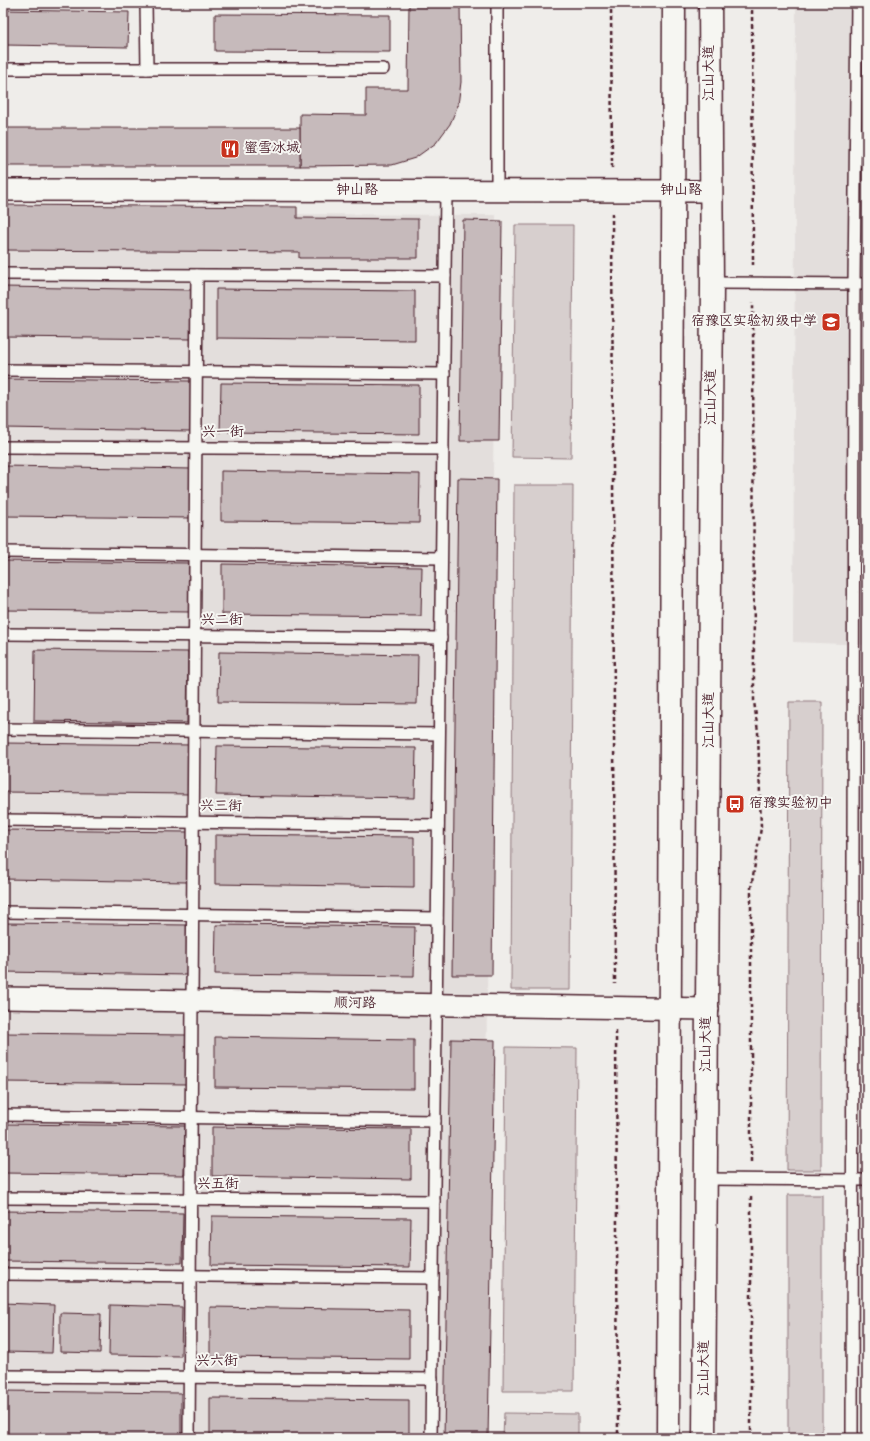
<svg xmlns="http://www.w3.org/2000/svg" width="870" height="1441" font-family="Dekko,'LXGW WenKai TC',sans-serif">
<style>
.built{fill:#e3dedc}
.green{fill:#d7cfce;stroke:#90777c}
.building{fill:#c6babb;stroke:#4a1f2b}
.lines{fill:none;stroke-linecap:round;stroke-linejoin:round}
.lane-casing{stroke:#4a1f2b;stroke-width:14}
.street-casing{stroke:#4a1f2b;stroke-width:24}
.secondary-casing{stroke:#4a1f2b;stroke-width:25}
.path{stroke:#4a1f2b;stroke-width:2.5;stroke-dasharray:4 3;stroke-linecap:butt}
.lane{stroke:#f6f6f2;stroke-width:11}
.street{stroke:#f6f6f2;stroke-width:21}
.secondary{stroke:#f6f6f2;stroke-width:22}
.labels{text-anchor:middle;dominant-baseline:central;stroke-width:4;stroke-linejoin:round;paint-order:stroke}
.street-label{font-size:14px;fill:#4a1f2b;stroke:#f6f6f2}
.poi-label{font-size:14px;fill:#4a1f2b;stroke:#f6f6f2;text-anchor:start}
</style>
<rect width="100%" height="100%" fill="#efedea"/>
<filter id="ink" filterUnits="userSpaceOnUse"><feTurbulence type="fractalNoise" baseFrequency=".025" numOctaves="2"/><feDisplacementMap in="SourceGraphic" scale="8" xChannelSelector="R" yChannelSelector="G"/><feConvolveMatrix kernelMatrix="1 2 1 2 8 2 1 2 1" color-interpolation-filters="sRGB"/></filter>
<g filter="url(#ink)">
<g class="built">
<polygon points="796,3 867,3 867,645 793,642"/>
<polygon points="3,213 496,215 482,1438 3,1438"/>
</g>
<g class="green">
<polygon points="515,225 573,225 571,458 512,457"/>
<polygon points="514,485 573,485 570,990 511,990"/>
<polygon points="789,702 822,702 821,1170 787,1170"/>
<polygon points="506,1047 577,1048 574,1391 503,1391"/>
<rect x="788" y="1195" width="34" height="243"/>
<polygon points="504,1413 578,1414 578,1438 503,1438"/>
</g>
<g class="building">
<polygon points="409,3 460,3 461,82 458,105 450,124 436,143 415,158 392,165 300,166 300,114 366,115 366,89 408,89"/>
<polygon points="3,10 129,12 128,47 3,45"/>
<polygon points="215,14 390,15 390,52 215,51"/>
<rect x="3" y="128" width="297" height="38"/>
<polygon points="3,205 297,207 297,218 418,219 418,258 299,258 299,252 3,250"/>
<polygon points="463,220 502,221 499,441 460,441"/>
<polygon points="3,287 192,290 191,339 3,337"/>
<polygon points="216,289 415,291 415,340 216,338"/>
<polygon points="3,379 191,381 190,431 3,428"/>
<polygon points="221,383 419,385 419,434 220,432"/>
<polygon points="3,466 193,469 192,518 3,516"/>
<polygon points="221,471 420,474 419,523 221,521"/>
<polygon points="458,478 497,479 492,975 452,975"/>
<polygon points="3,561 190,563 190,612 3,610"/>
<polygon points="222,564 422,567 421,616 222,614"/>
<polygon points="35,650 188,652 187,723 34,721"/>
<polygon points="219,652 418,655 417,704 218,702"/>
<polygon points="3,743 193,745 192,794 3,792"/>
<polygon points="217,746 416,748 415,798 216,795"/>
<polygon points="3,830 188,832 187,882 3,879"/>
<polygon points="215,835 414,837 414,887 215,884"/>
<polygon points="3,923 188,925 188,975 3,972"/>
<polygon points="216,925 415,927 414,976 215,974"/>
<polygon points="3,1033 186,1035 186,1084 3,1082"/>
<polygon points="215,1037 414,1040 414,1089 215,1087"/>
<polygon points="451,1039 495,1040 488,1438 444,1438"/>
<polygon points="3,1124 185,1126 184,1175 3,1173"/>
<polygon points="212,1127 411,1129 411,1179 212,1176"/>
<polygon points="3,1211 183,1213 182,1263 3,1261"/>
<polygon points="212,1216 411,1218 410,1267 211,1265"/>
<polygon points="3,1303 54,1305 52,1353 3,1352"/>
<polygon points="110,1305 182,1307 181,1356 109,1355"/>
<polygon points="210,1307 409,1310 409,1359 210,1357"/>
<polygon points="60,1313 101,1314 100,1353 60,1352"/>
<polygon points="3,1391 181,1393 181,1438 3,1438"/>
<polygon points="210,1398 409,1400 409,1438 210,1438"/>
</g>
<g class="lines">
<defs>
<g id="lane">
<polyline points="146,3 147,69"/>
<polyline points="3,69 383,69"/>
<polyline points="497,191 497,3"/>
<polyline points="3,274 445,276"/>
<polyline points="712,283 867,284"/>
<polyline points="3,370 444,374"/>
<polyline points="3,447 443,449"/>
<polyline points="3,552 441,558"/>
<polyline points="3,634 441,638"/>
<polyline points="3,729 439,734"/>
<polyline points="3,820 438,825"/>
<polyline points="3,912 437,918"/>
<polyline points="3,1115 435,1121"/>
<polyline points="706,1179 867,1180"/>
<polyline points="3,1198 434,1201"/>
<polyline points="3,1274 433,1278"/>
<polyline points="3,1376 432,1379"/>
<polyline points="189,1438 197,275"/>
<polyline points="431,1438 446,191"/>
<polyline points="852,1438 854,284 857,3"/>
</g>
<g id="street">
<polyline points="3,190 711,191"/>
<polyline points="3,998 708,1009"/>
</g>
<g id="secondary">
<polyline points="668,1438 674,3"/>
<polyline points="704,1438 712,283 710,3"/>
</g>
</defs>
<use href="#lane" class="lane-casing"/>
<use href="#street" class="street-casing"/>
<use href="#secondary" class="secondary-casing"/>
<g class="path">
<polyline points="611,3 612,168"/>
<polyline points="752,3 753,265"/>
<polyline points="612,213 615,984"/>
<polyline points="616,1031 618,1438"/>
<polyline points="751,1162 751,888 761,828 758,732 754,701 753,302"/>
<polyline points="751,1438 751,1197"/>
</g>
<use href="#lane" class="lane"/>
<use href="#street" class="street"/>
<use href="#secondary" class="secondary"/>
</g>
</g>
<defs>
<symbol id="restaurant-square" viewBox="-11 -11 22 22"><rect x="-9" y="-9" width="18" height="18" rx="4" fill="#c8321e" stroke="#f6f6f2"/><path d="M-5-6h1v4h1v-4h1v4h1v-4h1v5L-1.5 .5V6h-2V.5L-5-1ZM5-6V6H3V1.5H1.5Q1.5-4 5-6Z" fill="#fff"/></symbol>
<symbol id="school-square" viewBox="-11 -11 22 22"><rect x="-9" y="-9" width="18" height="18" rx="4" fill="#c8321e" stroke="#f6f6f2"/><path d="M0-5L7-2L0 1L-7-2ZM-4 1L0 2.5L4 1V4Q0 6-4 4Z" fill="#fff"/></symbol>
<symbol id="bus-square" viewBox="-11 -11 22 22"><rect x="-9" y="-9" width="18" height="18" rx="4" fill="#c8321e" stroke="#f6f6f2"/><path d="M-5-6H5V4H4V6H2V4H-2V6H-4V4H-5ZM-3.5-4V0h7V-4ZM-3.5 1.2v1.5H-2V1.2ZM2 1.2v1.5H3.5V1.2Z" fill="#fff"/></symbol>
</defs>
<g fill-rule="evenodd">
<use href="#restaurant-square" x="219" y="138" width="22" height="22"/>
<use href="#school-square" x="820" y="311" width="22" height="22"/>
<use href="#bus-square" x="724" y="793" width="22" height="22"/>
</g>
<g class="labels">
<g class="street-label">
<text transform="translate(710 73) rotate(-90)">江山大道</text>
<text x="357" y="191">钟山路</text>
<text x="681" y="191">钟山路</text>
<text transform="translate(712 397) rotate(-90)">江山大道</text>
<text x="223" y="433">兴一街</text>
<text x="222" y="621">兴二街</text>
<text transform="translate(710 720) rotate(-90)">江山大道</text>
<text transform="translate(221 807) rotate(1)">兴三街</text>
<text transform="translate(355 1004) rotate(1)">顺河路</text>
<text transform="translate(707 1044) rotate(-90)">江山大道</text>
<text x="218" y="1185">兴五街</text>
<text x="217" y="1362">兴六街</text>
<text transform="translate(705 1368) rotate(-90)">江山大道</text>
</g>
<g class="poi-label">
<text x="244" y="149">蜜雪冰城</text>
<text x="817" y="322" text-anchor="end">宿豫区实验初级中学</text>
<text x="749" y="804">宿豫实验初中</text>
</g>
</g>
<rect width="870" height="1441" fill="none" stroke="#f6f6f2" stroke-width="16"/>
<rect x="8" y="8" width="854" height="1425" fill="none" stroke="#4a1f2b" stroke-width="1.5" filter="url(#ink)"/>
</svg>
